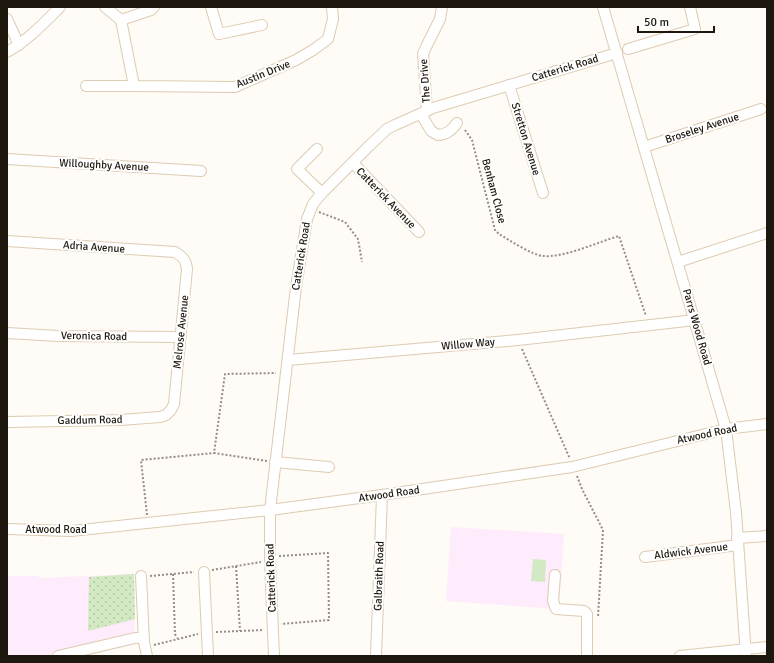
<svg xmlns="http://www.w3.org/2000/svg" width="774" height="663" font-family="Signika,sans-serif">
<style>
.education{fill:#feebfb}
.park{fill:url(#park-dots)}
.pitch{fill:#d3e9c3}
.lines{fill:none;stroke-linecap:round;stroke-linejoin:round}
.minor-casing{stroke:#decbb1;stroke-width:12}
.path{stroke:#938e86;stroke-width:2;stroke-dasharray:2 2;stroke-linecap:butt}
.minor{stroke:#fff;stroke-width:10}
.labels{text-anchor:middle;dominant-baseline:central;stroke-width:4;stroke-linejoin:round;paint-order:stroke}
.street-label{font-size:11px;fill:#1d170d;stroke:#fff}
</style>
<defs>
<pattern id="park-dots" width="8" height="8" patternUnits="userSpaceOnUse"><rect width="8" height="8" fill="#d3e9c3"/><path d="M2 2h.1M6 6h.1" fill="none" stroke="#b5c7a6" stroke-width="1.8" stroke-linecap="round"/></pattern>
</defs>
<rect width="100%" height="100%" fill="#fffbf6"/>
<g class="education">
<polygon points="451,527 564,534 559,609 446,601"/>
<polygon points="134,574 135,644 86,656 7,656 7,576 39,576 39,578"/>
</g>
<polygon class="park" points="134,574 135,619 88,631 89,577"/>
<polygon class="pitch" points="533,559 546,560 545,582 531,581"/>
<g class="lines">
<defs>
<g id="minor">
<polyline points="105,7 121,20 134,86 235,87 296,60 313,50 328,39 333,19 332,7"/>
<polyline points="211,7 219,34 262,25"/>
<polyline points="603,7 726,429 736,512 746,656"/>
<polyline points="7,19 19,45"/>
<polyline points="121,20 151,10 154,7"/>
<polyline points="628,49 695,29 690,7"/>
<path d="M 7,52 C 28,40 43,24 60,7"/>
<polyline points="509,85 543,193"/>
<polyline points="86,86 134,86"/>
<polyline points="427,111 423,54 426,47 440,19 442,7"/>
<path d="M 421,114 L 431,131 L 438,135 C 446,135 452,130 457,123"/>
<polyline points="644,147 761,109"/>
<polyline points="317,149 297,169 322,193"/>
<polyline points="7,159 201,171"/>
<polyline points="353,163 419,232"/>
<path d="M 7,241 L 175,252 C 183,257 186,260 187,269 L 174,404 L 171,410 L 166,415 L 160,417 L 120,420 L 7,422"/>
<polyline points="678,262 767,233"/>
<polyline points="7,333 58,336 180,337"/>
<polyline points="288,360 518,340 695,320"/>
<polyline points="275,462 329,467"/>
<polyline points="7,529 71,531 270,510 382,495 572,467 726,429 767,424"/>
<polyline points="737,538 767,536"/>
<polyline points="645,557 738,545"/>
<polyline points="204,572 208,656"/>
<polyline points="555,575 553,601 556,609 584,611 587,614 587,656"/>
<polyline points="141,576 144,642 147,656"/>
<polyline points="58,656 135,638 143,638"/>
<polyline points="274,656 270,560 270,510 296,287 307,219 313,204 322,193 369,146 387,129 395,125 433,108 617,53"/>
<polyline points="376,656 382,495"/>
<polyline points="680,656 767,647"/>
</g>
</defs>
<use href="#minor" class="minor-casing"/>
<g class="path">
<path d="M 465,130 L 472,140 L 495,230 L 499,234 C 509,240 532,255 543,256 C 564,258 598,242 619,236 L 646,316"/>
<polyline points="319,212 345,222 358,239 362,262"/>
<polyline points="522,349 570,459"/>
<polyline points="267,461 214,453 225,374 276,373"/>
<polyline points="577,476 582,489 603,530 598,617"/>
<polyline points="147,515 141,460 214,453"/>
<polyline points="279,556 328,553 329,620 281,624"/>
<polyline points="236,566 240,631"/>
<polyline points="212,570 261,562"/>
<polyline points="173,574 175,634 177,638"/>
<polyline points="150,576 194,572"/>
<polyline points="216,632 264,630"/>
<polyline points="154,645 198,634"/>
</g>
<use href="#minor" class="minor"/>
</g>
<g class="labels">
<g class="street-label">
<text transform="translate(565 68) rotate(-17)">Catterick Road</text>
<text transform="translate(263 74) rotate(-22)">Austin Drive</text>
<text transform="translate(425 81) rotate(-94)">The Drive</text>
<text transform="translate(702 128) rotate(-18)">Broseley Avenue</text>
<text transform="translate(526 139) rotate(73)">Stretton Avenue</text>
<text transform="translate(104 165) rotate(3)">Willoughby Avenue</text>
<text transform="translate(494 191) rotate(75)">Benham Close</text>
<text transform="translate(386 198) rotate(46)">Catterick Avenue</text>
<text transform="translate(94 247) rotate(4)">Adria Avenue</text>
<text transform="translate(301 256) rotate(-81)">Catterick Road</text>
<text transform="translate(697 327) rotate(74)">Parrs Wood Road</text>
<text transform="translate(181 332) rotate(-84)">Melrose Avenue</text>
<text transform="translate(94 336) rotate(1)">Veronica Road</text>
<text transform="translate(468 344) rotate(-5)">Willow Way</text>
<text transform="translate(90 420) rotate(-1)">Gaddum Road</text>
<text transform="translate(707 434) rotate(-12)">Atwood Road</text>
<text transform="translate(389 494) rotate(-8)">Atwood Road</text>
<text x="56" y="529">Atwood Road</text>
<text transform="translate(691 551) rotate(-7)">Aldwick Avenue</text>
<text transform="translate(379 576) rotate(-88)">Galbraith Road</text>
<text transform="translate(271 578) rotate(-92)">Catterick Road</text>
</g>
</g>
<rect width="774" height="663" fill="none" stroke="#1d170d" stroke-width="16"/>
<path d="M638 26v6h76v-6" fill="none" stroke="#1d170d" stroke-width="2"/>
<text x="644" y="26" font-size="12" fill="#1d170d" stroke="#ffffff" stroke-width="3" paint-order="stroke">50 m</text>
</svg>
